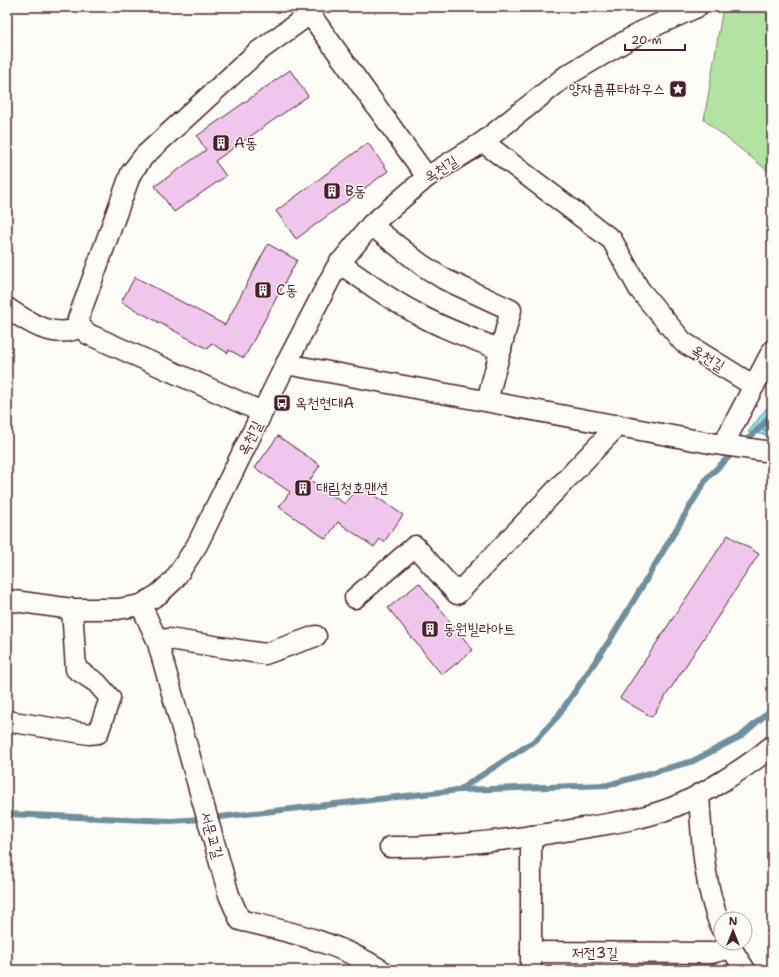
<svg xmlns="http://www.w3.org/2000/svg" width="779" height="977" font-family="'Shantell Sans','Poor Story',sans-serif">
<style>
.green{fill:#b2e3a3;stroke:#7e8167}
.water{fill:#8ad9e8;stroke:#708f9c}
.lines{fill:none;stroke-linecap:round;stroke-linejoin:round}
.shore{stroke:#646977;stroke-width:1}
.stream{stroke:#708f9c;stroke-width:6}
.building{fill:#f1c6ed;stroke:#4a1f2b}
.minor-casing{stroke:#4a1f2b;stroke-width:23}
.minor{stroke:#fdfcf7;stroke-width:20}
.labels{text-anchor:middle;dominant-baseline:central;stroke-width:3;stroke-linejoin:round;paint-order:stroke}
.poi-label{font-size:15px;fill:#4a1f2b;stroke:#fdfcf7;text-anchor:start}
.street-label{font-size:15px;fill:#4a1f2b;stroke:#fdfcf7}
</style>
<rect width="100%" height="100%" fill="#fdfcf7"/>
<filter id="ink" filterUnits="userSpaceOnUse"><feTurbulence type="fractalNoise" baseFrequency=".025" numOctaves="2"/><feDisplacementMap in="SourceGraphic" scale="8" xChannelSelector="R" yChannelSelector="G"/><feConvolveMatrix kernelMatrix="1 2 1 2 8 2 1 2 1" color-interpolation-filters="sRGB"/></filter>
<g filter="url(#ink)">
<polygon class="green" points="723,7 772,7 772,174 704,120"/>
<polygon class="water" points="772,401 772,436 748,432"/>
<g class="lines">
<polyline class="shore" points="772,408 758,428 772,432"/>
<g class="stream">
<polyline points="744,443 772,416"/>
<polyline points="460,790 608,785 693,761 741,736 772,709"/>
<polyline points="7,814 171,821 202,819 459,790 536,740 558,716 610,640 707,478 735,451"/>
</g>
</g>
<g class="building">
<polygon points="290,70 308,96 215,161 226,176 174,212 155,186 206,150 197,136"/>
<polygon points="368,143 388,171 296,239 276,211"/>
<polygon points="268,244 297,260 244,358 229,350 228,353 211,343 208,349 121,302 135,277 225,325"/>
<polygon points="278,436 320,465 310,480 345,504 359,485 403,515 384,542 380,539 374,547 338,522 326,539 279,507 290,492 255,468"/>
<polygon points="728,535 759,554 652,717 620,698"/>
<polygon points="419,583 473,650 442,675 388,608"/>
</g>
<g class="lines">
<defs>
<g id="minor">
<polyline points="305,7 427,177"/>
<polyline points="483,142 612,240 639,289 683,342 754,386"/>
<polyline points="371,225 422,265 444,279 511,310 487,401"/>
<path d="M 339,263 C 364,280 387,298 414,312 C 441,328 471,338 501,350"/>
<path d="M 7,308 C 30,323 54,340 81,327"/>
<polyline points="286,364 710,443 772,452"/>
<polyline points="262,412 88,334 81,327 78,319 131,173 144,156 256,53 310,14"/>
<polyline points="723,445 772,351"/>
<polyline points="355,598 415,546 457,594 618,425"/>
<polyline points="7,600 72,609 118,609 141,605 159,594 174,580 197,545 286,364 336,268 371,225 427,177 483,142 566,76 643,31 697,7"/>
<path d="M 141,605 L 157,640 L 229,895 L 240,920 C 289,932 338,942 381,970"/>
<polyline points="157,640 169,639 265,654 316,636"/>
<polyline points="7,721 89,734 98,733 110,698 97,683 76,669 72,609"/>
<path d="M 699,794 C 702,842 703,882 721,928"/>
<polyline points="531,836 531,970"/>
<path d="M 390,847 C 455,847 519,839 583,828 C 613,823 643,819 671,808 C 700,797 749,766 772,746"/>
<polyline points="728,943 745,970"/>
<polyline points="531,952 711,953 731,948"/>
</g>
</defs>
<use href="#minor" class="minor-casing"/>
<use href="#minor" class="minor"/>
</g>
</g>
<defs>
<symbol id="sight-square" viewBox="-11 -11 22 22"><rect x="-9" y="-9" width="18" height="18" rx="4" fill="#4a1f2b" stroke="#fdfcf7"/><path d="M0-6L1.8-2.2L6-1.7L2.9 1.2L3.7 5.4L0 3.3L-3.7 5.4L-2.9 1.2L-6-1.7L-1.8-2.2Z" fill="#fff"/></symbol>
<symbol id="building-square" viewBox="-11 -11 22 22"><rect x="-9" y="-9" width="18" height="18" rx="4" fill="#4a1f2b" stroke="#fdfcf7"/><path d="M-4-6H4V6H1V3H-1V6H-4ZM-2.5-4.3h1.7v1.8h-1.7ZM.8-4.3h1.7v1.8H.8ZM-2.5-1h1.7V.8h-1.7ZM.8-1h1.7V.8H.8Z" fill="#fff"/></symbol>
<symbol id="bus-square" viewBox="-11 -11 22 22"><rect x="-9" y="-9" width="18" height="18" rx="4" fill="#4a1f2b" stroke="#fdfcf7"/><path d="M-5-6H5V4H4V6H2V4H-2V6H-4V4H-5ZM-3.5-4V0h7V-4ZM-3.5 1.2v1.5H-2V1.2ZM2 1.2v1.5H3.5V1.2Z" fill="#fff"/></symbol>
</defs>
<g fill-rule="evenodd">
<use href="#sight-square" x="668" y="79" width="20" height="20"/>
<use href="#building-square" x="211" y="133" width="20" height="20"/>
<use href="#building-square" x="322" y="181" width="20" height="20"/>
<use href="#building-square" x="253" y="280" width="20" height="20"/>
<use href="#bus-square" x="272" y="393" width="20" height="20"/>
<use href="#building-square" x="293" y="478" width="20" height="20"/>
<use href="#building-square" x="420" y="619" width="20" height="20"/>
</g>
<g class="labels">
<g class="poi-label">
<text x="665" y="89" text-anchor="end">양자콤퓨타하우스</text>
<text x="234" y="143">A동</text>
<text x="345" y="191">B동</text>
<text x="276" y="290">C동</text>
<text x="295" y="403">옥천현대A</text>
<text x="316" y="488">대림청호맨션</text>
<text x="443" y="629">동원빌라아트</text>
</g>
<g class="street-label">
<text transform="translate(441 169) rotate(-33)">옥천길</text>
<text transform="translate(708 358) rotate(32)">옥천길</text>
<text transform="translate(250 438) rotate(-64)">옥천길</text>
<text transform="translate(212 835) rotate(74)">서문교길</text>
<text x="595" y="953">저전3길</text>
</g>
</g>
<rect width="779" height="977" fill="none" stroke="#fdfcf7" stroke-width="24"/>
<rect x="12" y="12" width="755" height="953" fill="none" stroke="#4a1f2b" stroke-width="1.5" filter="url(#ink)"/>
<g transform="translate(733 931)"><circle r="19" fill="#fdfcf7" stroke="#b5a4a5"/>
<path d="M0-3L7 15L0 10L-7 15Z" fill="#4a1f2b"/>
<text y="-6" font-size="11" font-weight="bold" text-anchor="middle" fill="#4a1f2b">N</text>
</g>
<path d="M625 44v6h60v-6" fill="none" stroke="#4a1f2b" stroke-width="2"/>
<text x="631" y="44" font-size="12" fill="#4a1f2b" stroke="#fdfcf7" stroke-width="3" paint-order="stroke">20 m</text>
</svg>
